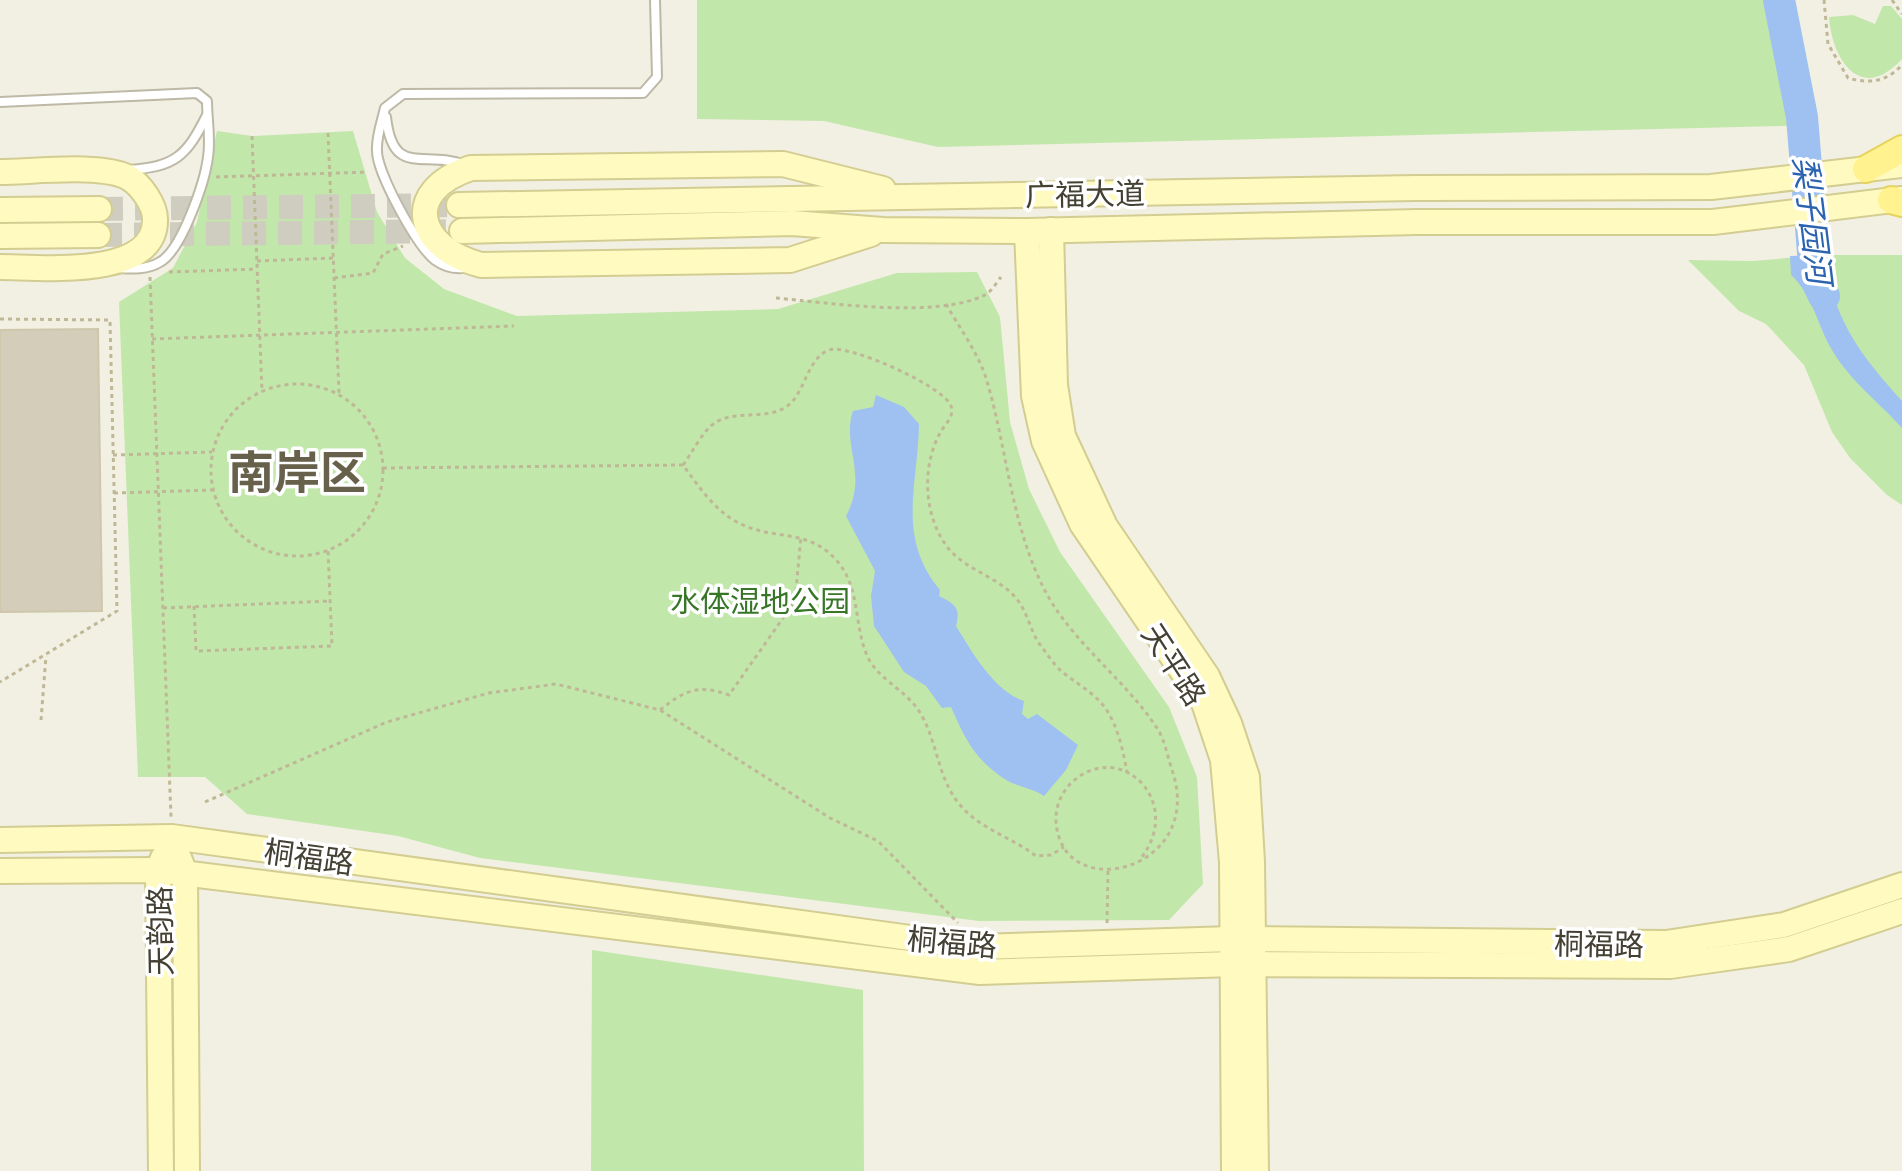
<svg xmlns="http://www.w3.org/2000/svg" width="1902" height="1171" font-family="'Exo 2','Noto Sans SC',sans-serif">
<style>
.green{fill:#c2e7ab}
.water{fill:#9ec1f1}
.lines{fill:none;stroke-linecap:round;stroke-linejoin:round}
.river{stroke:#9ec1f1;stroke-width:32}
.building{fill:#d4cdb9;stroke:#cec7ac;stroke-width:2}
.secondary-tunnel{stroke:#cfcdc0;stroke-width:24;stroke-dasharray:24 12;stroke-linecap:butt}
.lane-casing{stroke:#bdb9a6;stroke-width:12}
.secondary-casing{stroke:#d3cd92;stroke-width:28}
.primary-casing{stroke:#e5d25f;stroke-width:30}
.path{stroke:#bfb897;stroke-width:3;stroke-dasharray:4 4;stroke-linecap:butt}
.lane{stroke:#fff;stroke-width:8}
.secondary{stroke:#fffac0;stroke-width:24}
.primary{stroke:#fff28f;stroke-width:26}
.labels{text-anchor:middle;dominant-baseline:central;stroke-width:7;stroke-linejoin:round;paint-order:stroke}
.street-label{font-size:30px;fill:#444033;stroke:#fff}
.park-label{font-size:30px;fill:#377627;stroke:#fff}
.water-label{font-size:32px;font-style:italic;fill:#2c63b0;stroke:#fff}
.town-label{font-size:46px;font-weight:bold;fill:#67604b;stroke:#fff}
</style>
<rect width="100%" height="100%" fill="#f2f0e3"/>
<g class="green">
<polygon points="697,0 1795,0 1818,125 938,147 824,121 697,119"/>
<path d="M 1883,6 L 1891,6 L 1902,19 L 1902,59 C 1861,104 1832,60 1829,17 L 1853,15 L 1875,24 Z"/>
<polygon points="217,131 252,136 353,131 377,212 405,258 444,289 517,316 778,309 897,273 977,272 1000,317 1010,422 1029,489 1060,552 1169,707 1197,777 1203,884 1169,920 979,921 480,858 398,836 247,814 205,777 138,777 119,302 173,268 197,222"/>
<polygon points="1823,255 1902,255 1902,505 1887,495 1850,458 1832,432 1804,365 1766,324 1739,311 1688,260 1753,261"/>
<polygon points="592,950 863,990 864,1171 591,1171"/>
</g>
<g class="water">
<path d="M 1823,255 C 1821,266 1827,277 1831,289 C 1846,337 1869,364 1902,401 L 1902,428 C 1879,402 1850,381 1832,350 C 1817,325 1813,295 1791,275 L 1790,256 Z"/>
<path d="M 876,395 L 904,407 L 919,424 C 918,486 896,537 940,590 L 939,596 C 955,604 961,608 956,626 C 972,652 994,691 1024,701 L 1022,714 L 1028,719 L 1037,714 L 1078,745 L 1066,770 L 1044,796 C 1032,788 1016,787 1003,778 C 974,758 965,739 951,707 L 942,708 L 926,686 L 904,672 L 874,626 L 871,596 L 875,571 L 846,516 C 869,473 841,446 853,411 L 873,407 Z"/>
</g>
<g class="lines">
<polyline class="river" points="1779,0 1802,117 1815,277 1824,296"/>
</g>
<polygon class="building" points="98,329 102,611 0,612 0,330"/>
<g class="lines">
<g class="secondary-tunnel">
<polyline points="99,209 459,205"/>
<polyline points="98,235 462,231"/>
</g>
<defs>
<g id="lane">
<path d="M 0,102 L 197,93 L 207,101 C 207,119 211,139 208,157 C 205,181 182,250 160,262 C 147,270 133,269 118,268"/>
<path d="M 386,117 C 393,179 424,149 465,165"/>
<path d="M 127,170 C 175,167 186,157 207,115"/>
<path d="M 469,267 C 456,270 446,268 435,260 C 417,246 377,173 377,151 C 376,137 382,121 385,108 L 403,94 L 643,93 L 657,77 L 655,0"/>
</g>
<g id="secondary">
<path d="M 0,172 C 31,172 103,163 129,178 C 141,185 155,205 155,219 C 157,280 39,267 0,267"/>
<polyline points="459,205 1416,188 1711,187 1902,165"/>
<polyline points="0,210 99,209"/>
<polyline points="1051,230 1055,385 1063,436 1105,526 1207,676 1229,723 1247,777 1252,862 1256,1171"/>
<polyline points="462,231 792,223 883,230 1027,231 1417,222 1713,222 1902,199"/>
<polyline points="1027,231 1034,396 1044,441 1082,524 1204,703 1223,760 1232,862 1234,1171"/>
<path d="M 871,234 L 790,260 L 481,265 C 416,248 401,191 471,168 L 783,164 L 883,189"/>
<polyline points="0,236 98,235"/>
<polyline points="0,840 172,837 976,947 1232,939 1666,943 1784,925 1902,885"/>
<polyline points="179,858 185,873 187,1171"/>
<polyline points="0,871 158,870 980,972 1234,964 1670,966 1789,949 1902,911"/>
<polyline points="161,1171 158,870 163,858"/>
</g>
<g id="primary">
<polyline points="1866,169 1902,149"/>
<polyline points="1891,200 1902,203"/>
</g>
</defs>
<use href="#lane" class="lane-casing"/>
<use href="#secondary" class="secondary-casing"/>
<use href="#primary" class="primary-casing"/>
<g class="path">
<path d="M 1824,0 L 1828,44 L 1848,78 C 1870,84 1886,82 1902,65"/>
<polyline points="1892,0 1902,14"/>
<polyline points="328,133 339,393"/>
<polyline points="252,136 262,392"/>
<polyline points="216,177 368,172"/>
<polyline points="257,261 333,258"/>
<polyline points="169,272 257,269"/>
<polyline points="150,277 171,817"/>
<polyline points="334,278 373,273 383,254 403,246"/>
<path d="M 776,298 C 831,303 935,319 985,295 C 991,292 997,282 1001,277"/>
<path d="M 946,304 C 959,327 978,353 986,378 C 1008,450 1011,531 1049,598 C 1078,647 1126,681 1157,728 C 1165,740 1168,759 1173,773 C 1204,871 1062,906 1056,822 C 1055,808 1061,793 1071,783 C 1120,737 1185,802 1141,858"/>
<polyline points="0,319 110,320 117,611 0,682"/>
<polyline points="152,339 514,326"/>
<circle cx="297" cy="470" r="86"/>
<polyline points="113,455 212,452"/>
<path d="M 683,465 C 692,453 703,430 716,422 C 739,409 771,422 791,403 C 805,389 809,357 829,350 C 848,343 945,387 951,406 C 955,417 944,425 940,433 C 921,468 924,517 948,548 C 967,571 997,576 1016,598 C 1028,612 1030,632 1041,646 C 1047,654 1053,663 1060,670 C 1075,683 1094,692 1106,709 C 1118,727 1123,750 1127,772"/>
<path d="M 383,468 L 683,465 C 699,487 717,514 743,525 C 776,540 810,529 837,561 C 860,587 854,623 866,653 C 875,678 905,689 919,711 C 938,741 937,778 960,805 C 980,829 1013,838 1036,856 L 1051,855 L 1064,847"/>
<polyline points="114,493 214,490"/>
<polyline points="194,606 196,651 332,646 328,550"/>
<polyline points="163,608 330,601"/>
<path d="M 660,710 C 685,690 698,684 729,695 L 795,601 L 801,536"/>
<polyline points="41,720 46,656"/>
<polyline points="205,802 387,722 489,693 556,684 660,710 830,818 878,841 958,923"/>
<polyline points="1107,923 1108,871"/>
</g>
<use href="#lane" class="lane"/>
<use href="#secondary" class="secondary"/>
<use href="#primary" class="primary"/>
</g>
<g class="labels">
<g class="street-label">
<text transform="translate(1085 193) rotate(-1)">广福大道</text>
<text transform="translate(1175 664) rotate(57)">天平路</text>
<text transform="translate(309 856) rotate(8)">桐福路</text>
<text transform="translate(159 931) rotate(-91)">天韵路</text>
<text transform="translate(952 941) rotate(5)">桐福路</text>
<text transform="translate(1599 943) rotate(1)">桐福路</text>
</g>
<g class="park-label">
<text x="760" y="600">水体湿地公园</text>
</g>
<g class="water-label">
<text transform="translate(1814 220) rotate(83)">梨子园河</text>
</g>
<g class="town-label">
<text x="297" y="470">南岸区</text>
</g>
</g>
</svg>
